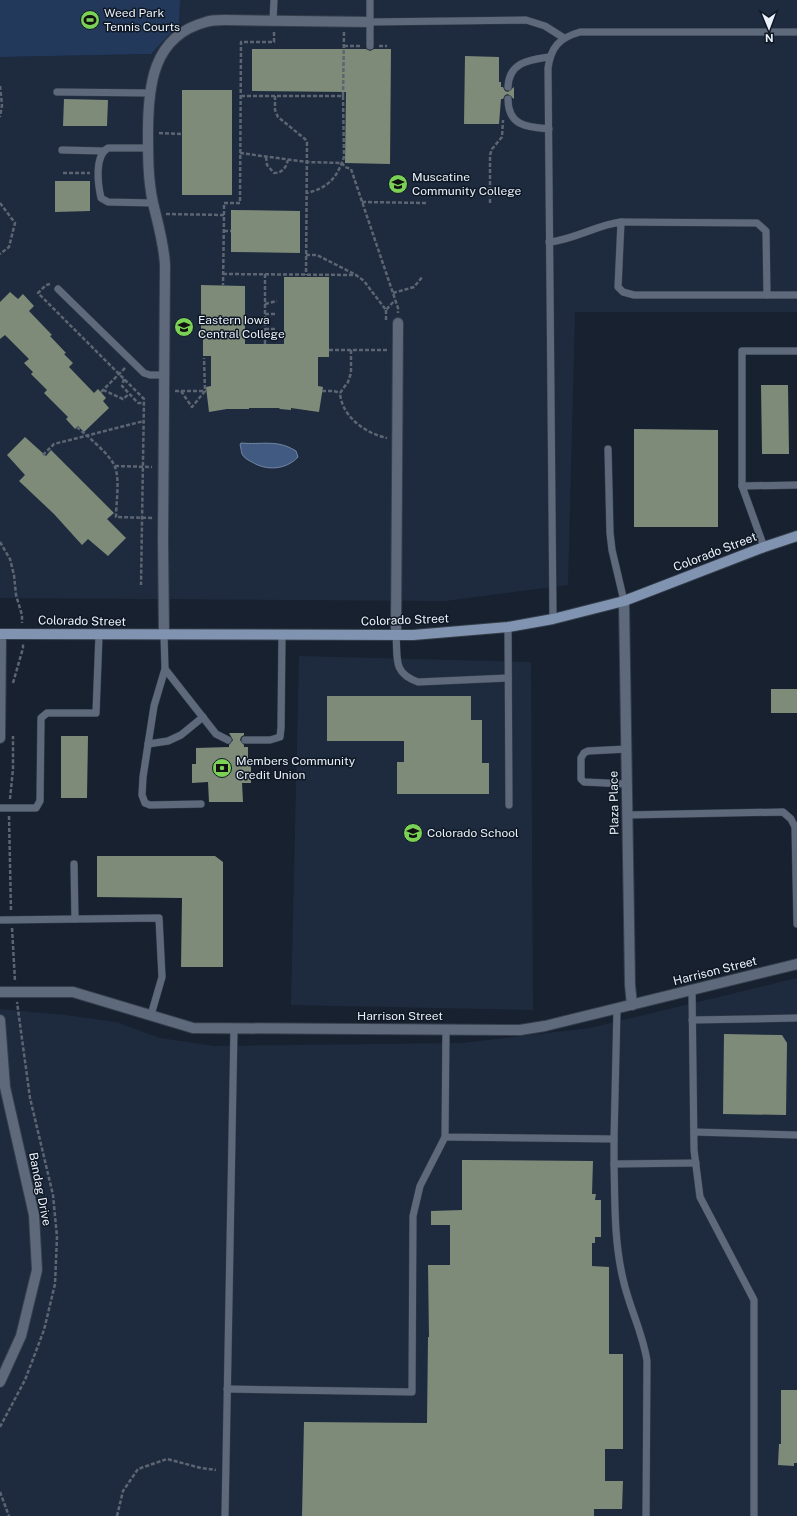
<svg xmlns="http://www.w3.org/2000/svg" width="797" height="1516" font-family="'Public Sans',sans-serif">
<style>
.built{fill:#1e2b3e}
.green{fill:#22395c}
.water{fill:#415a81;stroke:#7387a5}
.building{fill:#7e8b79}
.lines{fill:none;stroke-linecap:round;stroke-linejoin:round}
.lane-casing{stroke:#353e4b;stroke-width:8}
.street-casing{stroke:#353e4b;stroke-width:12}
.secondary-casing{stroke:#353e4b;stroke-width:12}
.path{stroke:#5d6572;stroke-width:2.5;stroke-dasharray:4 2;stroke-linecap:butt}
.lane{stroke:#5e6a7c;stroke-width:7}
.street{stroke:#5e6a7c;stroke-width:10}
.secondary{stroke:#8093b0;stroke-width:10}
.labels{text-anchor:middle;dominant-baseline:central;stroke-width:3;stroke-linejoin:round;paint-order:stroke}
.poi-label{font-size:12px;fill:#e9f0fa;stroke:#0f1825;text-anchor:start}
.street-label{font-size:12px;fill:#e9f0fa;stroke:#0f1825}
</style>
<rect width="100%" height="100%" fill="#18212f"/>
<g class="built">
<polygon points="180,0 797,0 797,312 575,312 568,585 445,601 0,598 0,57 151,54 179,24"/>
<polygon points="299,656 531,662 533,1010 291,1005"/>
<polygon points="797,978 797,1516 0,1516 0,1009 65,1015 116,1022 160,1038 214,1046 462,1043 590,1028"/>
</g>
<polygon class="green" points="0,0 180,0 179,24 151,54 0,57"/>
<path class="water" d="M 241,443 C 262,445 277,439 296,451 L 298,457 C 286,470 266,471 252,462 C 248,460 244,458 242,454 C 241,451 241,447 240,445 Z"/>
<g class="building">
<polygon points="252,49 366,49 370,51 374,49 391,49 390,164 345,163 346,92 252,91"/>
<polygon points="465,56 499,57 499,82 501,82 501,87 503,87 505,91 508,92 514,87 514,99 508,94 505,95 503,99 501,99 499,124 464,124"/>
<rect x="182" y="90" width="50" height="105"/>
<polygon points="64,99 108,100 107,126 63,126"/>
<polygon points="55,181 90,181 90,211 55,212"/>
<polygon points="231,210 300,211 300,253 231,252"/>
<polygon points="284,277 329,277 329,357 318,357 318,386 323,387 319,412 291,408 291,410 280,409 279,408 249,408 249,409 227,409 209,412 206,387 211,386 211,356 203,356 203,335 201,335 201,285 245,286 245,344 284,344"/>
<polygon points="10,292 18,299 23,294 34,306 29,311 52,335 50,336 66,353 64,354 73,363 69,367 94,393 98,389 106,398 103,401 109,408 84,432 78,426 75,429 66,419 68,417 44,393 47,390 31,374 33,372 24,363 29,359 5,335 0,339 0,302"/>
<polygon points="761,385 788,385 789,454 762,454"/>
<polygon points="634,429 718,430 718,527 634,527"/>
<polygon points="25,437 46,456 51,450 114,513 107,519 126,538 108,556 88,539 82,545 54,514 19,481 25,475 7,455"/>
<rect x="771" y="689" width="26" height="24"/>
<polygon points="327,696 471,696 471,720 482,720 482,763 489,763 489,794 397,794 397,762 404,762 404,741 327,741"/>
<polygon points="229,733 244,733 244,735 241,737 240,740 244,745 244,747 248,747 248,765 251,765 251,783 242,783 243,802 209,802 208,782 192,783 192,764 196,764 196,748 229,747 229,745 233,740"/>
<polygon points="61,736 88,736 87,798 61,798"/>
<polygon points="97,856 215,856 223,862 223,967 181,967 182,898 97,897"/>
<polygon points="724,1034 782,1035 787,1043 786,1115 723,1114"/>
<polygon points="462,1160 593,1161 592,1194 596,1194 595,1200 601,1200 601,1237 595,1237 595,1243 592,1243 592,1266 609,1267 609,1354 623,1354 623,1449 605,1449 605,1481 623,1481 622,1509 594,1509 594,1516 302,1516 304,1422 427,1423 428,1337 429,1337 428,1265 450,1265 450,1225 431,1225 431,1211 462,1210"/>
<polygon points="781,1390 797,1390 797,1463 794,1463 794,1466 778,1465 779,1444 781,1444"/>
</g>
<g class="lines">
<defs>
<g id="lane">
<polyline points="370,0 370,46"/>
<polyline points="273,20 274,0"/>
<polyline points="370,22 526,20 545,26 564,38"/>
<path d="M 508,87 C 509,62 529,60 549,57"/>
<polyline points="57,92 150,93"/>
<path d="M 508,99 C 508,126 527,127 549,129"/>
<path d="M 148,148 L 108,148 C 94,156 98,185 101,198 L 108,202 L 153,203"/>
<polyline points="62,150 104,151"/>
<polyline points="621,222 757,223 766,231 767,295"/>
<path d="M 549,242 C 574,240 596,225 621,222 L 618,287 L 623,292 L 634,295 L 797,295"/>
<polyline points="58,289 144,373 150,375 165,375"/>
<polyline points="608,449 610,533 612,550 624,601"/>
<polyline points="742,486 797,485"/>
<polyline points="764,547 742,486 742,351 797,351"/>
<path d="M 553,619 L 548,68 C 551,47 559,38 580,32 L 797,32"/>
<polyline points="508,627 509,805"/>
<polyline points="164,635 165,669 216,734 228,740"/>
<path d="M 396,635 C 398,658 392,673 418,682 L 508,678"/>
<polyline points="165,669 154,706 143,777 142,795 145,803 150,805 201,804"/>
<polyline points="245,740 270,740 280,737 281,728 282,635"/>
<polyline points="148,744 168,741 181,735 203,717"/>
<polyline points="627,749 588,751 584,753 581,758 581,779 584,782 627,784"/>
<polyline points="0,808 36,808 40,801 41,718 47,713 96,713 99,635"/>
<polyline points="627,815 783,812 791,819 795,827 797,924"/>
<polyline points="74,864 75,919"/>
<polyline points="0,920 159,918 162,977 151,1015"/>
<polyline points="692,990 694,1150 700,1197 754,1300 754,1516"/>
<polyline points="692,1020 797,1018"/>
<polyline points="446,1029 445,1137 614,1139 617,1009"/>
<polyline points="694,1132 797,1135"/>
<polyline points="614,1139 614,1164 696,1163"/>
<path d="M 614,1164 C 615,1203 614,1241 623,1279 C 629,1307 643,1333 647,1361 L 646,1516"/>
<polyline points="227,1389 412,1392 413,1216 420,1186 445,1137"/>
<polyline points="225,1516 234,1028"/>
</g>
<g id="street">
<polyline points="624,601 630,985 632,1005"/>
<path d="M 164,635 L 163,540 L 165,265 C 164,244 158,224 153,203 C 148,180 148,156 148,133 C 148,87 152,36 206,22 C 211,20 218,20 224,20 L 370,22"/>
<polyline points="396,635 398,323"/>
<polyline points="0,738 1,634"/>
<polyline points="0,992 73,992 193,1028 520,1030 545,1026 797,964"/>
<polyline points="0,1020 5,1087 34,1215 37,1270 21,1336 0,1382"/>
</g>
<polyline id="secondary" points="0,634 413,635 508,627 553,619 624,601 764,547 797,536"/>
</defs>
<use href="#lane" class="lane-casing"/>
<use href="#street" class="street-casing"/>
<use href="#secondary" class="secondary-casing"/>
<g class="path">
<polyline points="344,46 360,46"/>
<polyline points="379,46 387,46"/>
<polyline points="0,86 2,105 0,117"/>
<path d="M 241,96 L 343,96 L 344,157 C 337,178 328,188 307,193"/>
<polyline points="275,96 275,110 278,117 305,139 307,142 306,275"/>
<polyline points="343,96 344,31"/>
<polyline points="159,133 182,134"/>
<polyline points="240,153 307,162 342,163 345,167 351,169 398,308 398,313"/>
<path d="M 266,157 L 267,165 L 274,173 C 283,173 286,167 288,160"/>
<polyline points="63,173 90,173"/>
<polyline points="362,202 426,203"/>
<polyline points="0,203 15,223 9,247 0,254"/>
<polyline points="490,203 490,155 492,149 502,137 503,120"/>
<polyline points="166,214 224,215 223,285"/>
<polyline points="224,215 224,203 240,203 241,42 274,42 274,31"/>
<polyline points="224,231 231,231"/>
<polyline points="306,255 317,255 356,275 364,281 386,310 395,300"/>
<polyline points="223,274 356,275"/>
<polyline points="265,274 265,344"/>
<polyline points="50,284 46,285 38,293 144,399 141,585"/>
<polyline points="393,293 414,287 423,276"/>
<polyline points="265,304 277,301"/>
<polyline points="386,310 386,321"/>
<polyline points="265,314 277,314"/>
<polyline points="265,329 276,329"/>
<polyline points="329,350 387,350"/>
<path d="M 351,350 L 351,373 L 348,382 L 340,393 C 342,417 365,433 387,438"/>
<polyline points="124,379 122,386 138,403 144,403"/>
<polyline points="103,390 123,399 129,394"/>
<polyline points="175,391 206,391"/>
<polyline points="181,391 192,407 205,391 204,358"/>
<polyline points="322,391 334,391 340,393"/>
<polyline points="101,392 126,367"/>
<path d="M 77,427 C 87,436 111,455 115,467 C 120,480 116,503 116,517 L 153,518"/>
<polyline points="43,455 54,444 144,421"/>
<polyline points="115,466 152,467"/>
<polyline points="0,542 10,559 14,575 16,595 22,615 22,623"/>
<polyline points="13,683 23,648 23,644"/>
<polyline points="10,799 13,769 13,736"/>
<polyline points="9,816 11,911"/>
<polyline points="12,928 15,981"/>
<polyline points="0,1427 25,1380 44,1330 55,1284 57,1237 53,1195 30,1098 17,1002"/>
<polyline points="0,1492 9,1516"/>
<polyline points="117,1516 123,1491 138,1469 167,1459 201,1468 216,1470"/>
</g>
<use href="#lane" class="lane"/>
<use href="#street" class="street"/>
<use href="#secondary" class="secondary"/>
</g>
<defs>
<symbol id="stadium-disc" viewBox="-11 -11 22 22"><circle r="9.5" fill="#7ad156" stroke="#0f1825"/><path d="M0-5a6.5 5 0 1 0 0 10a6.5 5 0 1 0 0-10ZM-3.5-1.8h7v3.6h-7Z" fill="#111"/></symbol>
<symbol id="university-disc" viewBox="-11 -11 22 22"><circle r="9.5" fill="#7ad156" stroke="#0f1825"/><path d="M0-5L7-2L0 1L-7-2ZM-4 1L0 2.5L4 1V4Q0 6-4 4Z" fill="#111"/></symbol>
<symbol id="school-disc" viewBox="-11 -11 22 22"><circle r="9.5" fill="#7ad156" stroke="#0f1825"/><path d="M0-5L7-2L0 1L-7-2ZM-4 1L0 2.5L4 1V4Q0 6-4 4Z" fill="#111"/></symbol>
<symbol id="bank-disc" viewBox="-11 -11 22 22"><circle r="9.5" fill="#7ad156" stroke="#0f1825"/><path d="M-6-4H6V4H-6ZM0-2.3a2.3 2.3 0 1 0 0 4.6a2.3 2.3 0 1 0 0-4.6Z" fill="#111"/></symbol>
</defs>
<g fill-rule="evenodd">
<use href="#stadium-disc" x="79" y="9" width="22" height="22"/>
<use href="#university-disc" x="387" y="173" width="22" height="22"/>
<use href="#school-disc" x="173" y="316" width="22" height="22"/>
<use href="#bank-disc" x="211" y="757" width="22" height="22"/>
<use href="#school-disc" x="402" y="822" width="22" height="22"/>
</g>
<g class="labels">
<g class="poi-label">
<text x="104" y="13">Weed Park<tspan x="104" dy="14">Tennis Courts</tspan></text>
<text x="412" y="177">Muscatine<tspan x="412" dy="14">Community College</tspan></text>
<text x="198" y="320">Eastern Iowa<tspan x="198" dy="14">Central College</tspan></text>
<text x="236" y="761">Members Community<tspan x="236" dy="14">Credit Union</tspan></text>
<text x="427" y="833">Colorado School</text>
</g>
<g class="street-label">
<text transform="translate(715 552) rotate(-21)">Colorado Street</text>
<text transform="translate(405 620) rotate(-2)">Colorado Street</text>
<text transform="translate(82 621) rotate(1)">Colorado Street</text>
<text transform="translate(614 803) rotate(-91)">Plaza Place</text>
<text transform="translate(715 971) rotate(-14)">Harrison Street</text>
<text x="400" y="1016">Harrison Street</text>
<text transform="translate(40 1189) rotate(79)">Bandag Drive</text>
</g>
</g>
<g transform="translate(769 28) rotate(179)" stroke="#0f1825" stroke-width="3" paint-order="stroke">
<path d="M0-3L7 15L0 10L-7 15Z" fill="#e9f0fa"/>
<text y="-6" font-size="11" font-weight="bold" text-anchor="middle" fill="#e9f0fa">N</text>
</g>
</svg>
